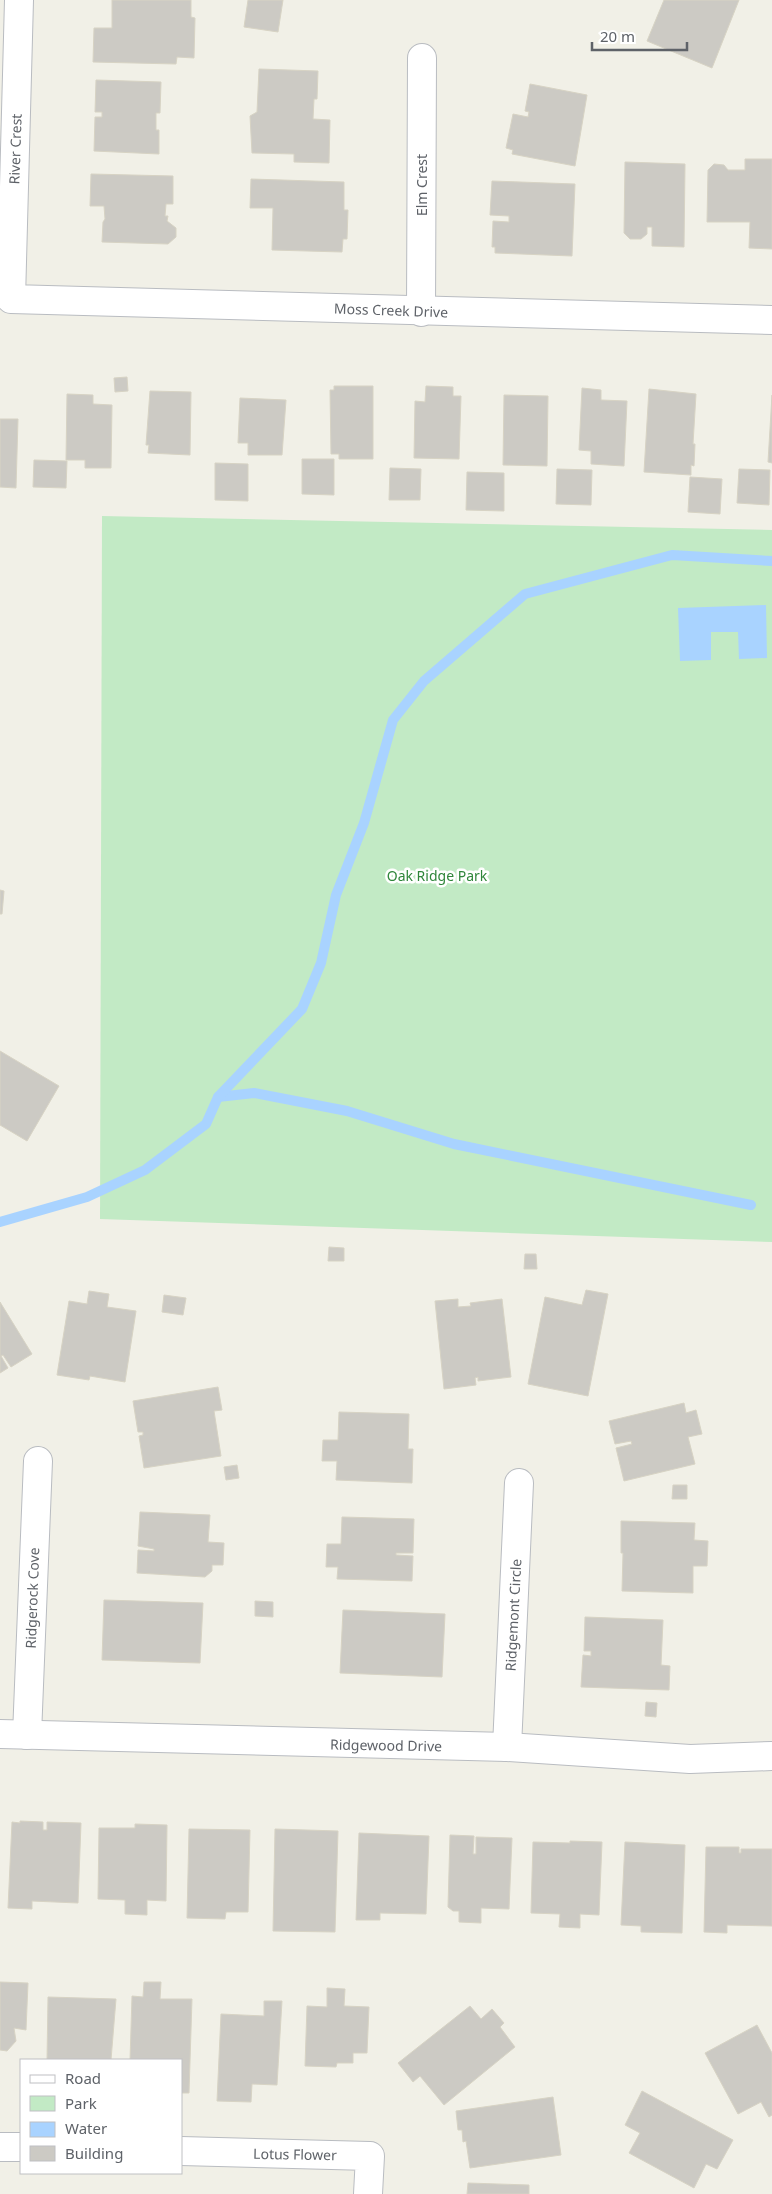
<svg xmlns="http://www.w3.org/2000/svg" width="772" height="2194" font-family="'Noto Sans',sans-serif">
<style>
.green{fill:#c2eac5}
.water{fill:#a9d3ff}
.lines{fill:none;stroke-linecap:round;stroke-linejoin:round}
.stream{stroke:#a9d3ff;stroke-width:10}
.building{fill:#cccac4;stroke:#d7d3c4}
.minor-casing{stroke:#b9bcc1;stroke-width:30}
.minor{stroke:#fff;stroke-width:28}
.labels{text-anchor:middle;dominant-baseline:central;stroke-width:5;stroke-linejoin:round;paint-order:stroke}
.street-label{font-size:14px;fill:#5e6268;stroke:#fff}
.park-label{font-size:14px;fill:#2f863a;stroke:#fff}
</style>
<rect width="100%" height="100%" fill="#f1f0e7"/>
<polygon class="green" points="102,516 772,530 772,1242 100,1219"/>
<polygon class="water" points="766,605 767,658 739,659 738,632 711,632 711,660 680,661 678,608"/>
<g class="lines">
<g class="stream">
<polyline points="218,1097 254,1093 347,1111 454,1144 751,1205"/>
<polyline points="0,1222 87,1197 145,1170 206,1124 218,1097 302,1009 321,963 336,895 364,823 393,720 424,681 525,594 672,555 772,561"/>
</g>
</g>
<g class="building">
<polygon points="112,0 191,0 191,17 195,18 194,58 177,57 176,64 93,62 94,28 112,28"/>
<polygon points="248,0 283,0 278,32 244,27"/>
<polygon points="664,0 739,0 712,68 647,41"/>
<polygon points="259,69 318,71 317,99 314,99 313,119 330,120 329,163 294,162 294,154 252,153 250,116 257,112"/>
<polygon points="96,80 161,82 160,113 156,113 156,130 159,130 159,154 94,151 95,117 102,117 102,112 95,112"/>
<polygon points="530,84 587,95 575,166 512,154 513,150 506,148 513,114 528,117 529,112 525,111"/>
<polygon points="745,159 772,159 772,249 749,248 750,222 707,222 708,170 714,164 724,165 728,170 745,170"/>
<polygon points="625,162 685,164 684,247 652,246 652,227 647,227 647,234 641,239 630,239 624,233"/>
<polygon points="91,174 173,176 173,204 166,204 165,216 168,216 167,221 176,228 176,237 168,244 102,242 103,222 105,219 104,206 90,206"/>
<polygon points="251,179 344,182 344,210 348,210 347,239 343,239 342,252 272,250 273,208 250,208"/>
<polygon points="492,181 575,184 572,256 495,253 495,247 492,247 493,221 509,222 509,216 490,215"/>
<polygon points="127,377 128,391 115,392 114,378"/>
<polygon points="334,386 373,386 373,459 339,459 339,454 331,454 330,390 334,390"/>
<polygon points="426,386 453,387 453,396 461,396 459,459 414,458 415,401 425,402"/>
<polygon points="582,388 601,390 601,400 627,401 624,466 591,464 591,451 579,450"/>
<polygon points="649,389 696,394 693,444 695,444 694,466 691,465 691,475 644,472"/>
<polygon points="150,391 191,392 190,455 148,453 149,445 146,445"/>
<polygon points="67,394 93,395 93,404 112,405 111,468 85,468 85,460 66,460"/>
<polygon points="504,395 548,396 547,466 503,465"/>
<polygon points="772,395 772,463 768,462"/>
<polygon points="240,398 286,400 282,455 248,455 248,443 238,443"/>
<polygon points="0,419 18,419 16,488 0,487"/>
<polygon points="302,459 334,459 334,495 302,494"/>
<polygon points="34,460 67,461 66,488 33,487"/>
<polygon points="215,463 248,464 248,501 215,500"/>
<polygon points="390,468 421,469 420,500 389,500"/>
<polygon points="557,469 592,470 591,505 556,504"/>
<polygon points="739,469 770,470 769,505 737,503"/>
<polygon points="467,472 504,473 504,511 466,510"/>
<polygon points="690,477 722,479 720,514 688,512"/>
<polygon points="0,890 4,891 2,914 0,914"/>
<polygon points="0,1051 59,1086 27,1141 0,1125"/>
<polygon points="329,1247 344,1248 344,1261 328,1261"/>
<polygon points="525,1254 536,1254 537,1269 524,1269"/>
<polygon points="586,1290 608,1294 588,1396 528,1384 545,1297 582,1305"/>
<polygon points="89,1291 109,1294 107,1307 136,1311 125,1382 90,1376 89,1380 57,1375 69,1301 87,1304"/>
<polygon points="164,1295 186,1298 183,1315 162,1312"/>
<polygon points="458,1299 458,1307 471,1306 470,1303 502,1299 511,1377 478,1381 478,1377 475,1378 476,1385 444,1389 435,1301"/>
<polygon points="0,1302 32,1354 11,1367 3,1355 1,1356 8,1368 0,1373"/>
<polygon points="218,1387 222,1410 214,1411 221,1456 144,1468 139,1436 143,1435 143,1432 138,1432 133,1401"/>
<polygon points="684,1403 686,1413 696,1410 702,1434 688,1437 695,1464 624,1481 616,1448 632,1444 631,1441 615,1444 609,1421"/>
<polygon points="339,1412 409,1414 408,1449 413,1449 412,1483 336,1480 337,1461 322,1461 323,1440 338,1440"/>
<polygon points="237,1465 239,1478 226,1480 224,1467"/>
<polygon points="673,1485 687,1485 687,1499 672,1499"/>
<polygon points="140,1512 210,1515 208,1542 224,1543 223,1565 212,1565 212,1571 205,1577 137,1573 138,1550 154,1551 154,1549 138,1546"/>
<polygon points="342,1517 414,1519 413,1553 396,1553 396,1555 413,1556 412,1581 337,1579 338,1567 326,1567 327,1544 341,1544"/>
<polygon points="621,1521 695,1523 694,1540 708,1541 707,1566 693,1566 693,1593 622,1591 623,1553 621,1553"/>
<polygon points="104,1600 203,1603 200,1663 102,1660"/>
<polygon points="255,1601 273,1602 273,1617 255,1616"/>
<polygon points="343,1610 445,1614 442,1677 340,1673"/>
<polygon points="585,1617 663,1620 661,1665 670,1666 669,1690 581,1687 583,1655 591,1656 591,1651 584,1651"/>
<polygon points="646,1702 657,1703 656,1717 645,1716"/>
<polygon points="20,1821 43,1822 43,1830 47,1830 47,1822 81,1823 78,1903 32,1901 32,1909 8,1908 12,1822 20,1823"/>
<polygon points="135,1824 167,1825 166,1901 147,1900 147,1915 125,1914 125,1900 98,1899 99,1828 135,1828"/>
<polygon points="189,1829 250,1830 248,1912 226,1912 225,1919 187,1918"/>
<polygon points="275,1829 338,1831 335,1932 273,1931"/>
<polygon points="359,1833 429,1836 426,1914 380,1913 380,1920 356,1920"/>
<polygon points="450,1835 474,1836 473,1854 476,1854 476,1837 512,1838 509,1909 481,1908 481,1923 459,1922 459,1911 453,1911 448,1907"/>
<polygon points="570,1841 602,1842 599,1915 580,1914 580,1928 559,1927 560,1914 531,1913 533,1842 570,1843"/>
<polygon points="625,1842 685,1845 682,1933 641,1932 641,1926 621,1925"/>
<polygon points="706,1847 739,1847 739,1853 741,1853 741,1849 772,1849 772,1926 727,1925 727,1933 704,1932"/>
<polygon points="0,1982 28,1983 26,2030 14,2028 16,2041 7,2051 0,2050"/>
<polygon points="144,1982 161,1982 160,1999 192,1999 189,2093 181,2093 181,2060 130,2060 132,1996 143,1997"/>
<polygon points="327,1988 345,1989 344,2006 369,2007 367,2053 353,2053 353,2063 337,2063 336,2067 305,2066 307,2006 327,2007"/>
<polygon points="48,1997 116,1999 111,2060 47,2060"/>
<polygon points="264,2001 282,2001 277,2085 252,2084 251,2102 217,2101 221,2014 264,2016"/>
<polygon points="470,2006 481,2019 492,2009 504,2023 500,2027 515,2047 444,2105 420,2076 413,2082 398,2063"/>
<polygon points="757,2025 772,2053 772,2115 769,2117 761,2102 738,2114 705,2053"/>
<polygon points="642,2091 733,2140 717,2169 706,2164 694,2188 629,2153 640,2133 625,2125"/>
<polygon points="553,2097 561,2155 470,2168 466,2141 463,2142 462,2130 458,2130 456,2111"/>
<polygon points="468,2183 529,2185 529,2194 467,2194"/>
</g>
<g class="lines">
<defs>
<g id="minor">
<polyline points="19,0 11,299 772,320"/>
<polyline points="421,312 422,58"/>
<polyline points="0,1734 507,1747 690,1759 772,1756"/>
<polyline points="27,1735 38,1461"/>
<polyline points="507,1747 519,1483"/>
<polyline points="0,2147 21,2147"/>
<polyline points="181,2151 370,2156 368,2194"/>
</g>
</defs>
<use href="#minor" class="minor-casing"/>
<use href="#minor" class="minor"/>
</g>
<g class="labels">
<g class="street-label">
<text transform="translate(15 149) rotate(-88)">River Crest</text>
<text transform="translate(421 185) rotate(-90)">Elm Crest</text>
<text transform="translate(391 310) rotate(2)">Moss Creek Drive</text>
<text transform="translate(32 1598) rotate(-88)">Ridgerock Cove</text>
<text transform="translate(513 1615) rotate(-87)">Ridgemont Circle</text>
<text transform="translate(386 1745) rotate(1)">Ridgewood Drive</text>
<text transform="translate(295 2154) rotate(1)">Lotus Flower</text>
</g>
<g class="park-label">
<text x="437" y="875">Oak Ridge Park</text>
</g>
</g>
<rect x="20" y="2059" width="162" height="115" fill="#ffffff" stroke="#bfc0c3"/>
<rect x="30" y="2075" width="25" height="8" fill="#ffffff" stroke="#bfc0c3"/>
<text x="65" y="2084" font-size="15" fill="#5e6268">Road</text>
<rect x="30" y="2096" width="25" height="15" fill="#c2eac5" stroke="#bfc0c3"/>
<text x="65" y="2109" font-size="15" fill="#5e6268">Park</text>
<rect x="30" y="2122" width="25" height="15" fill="#a9d3ff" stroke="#bfc0c3"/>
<text x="65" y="2134" font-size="15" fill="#5e6268">Water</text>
<rect x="30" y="2146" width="25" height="15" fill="#cccac4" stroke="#bfc0c3"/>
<text x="65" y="2159" font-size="15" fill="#5e6268">Building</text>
<path d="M592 42v8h95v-8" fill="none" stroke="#5e6268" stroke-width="2.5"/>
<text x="600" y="42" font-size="15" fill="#5e6268" stroke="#ffffff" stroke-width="4" paint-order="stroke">20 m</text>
</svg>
